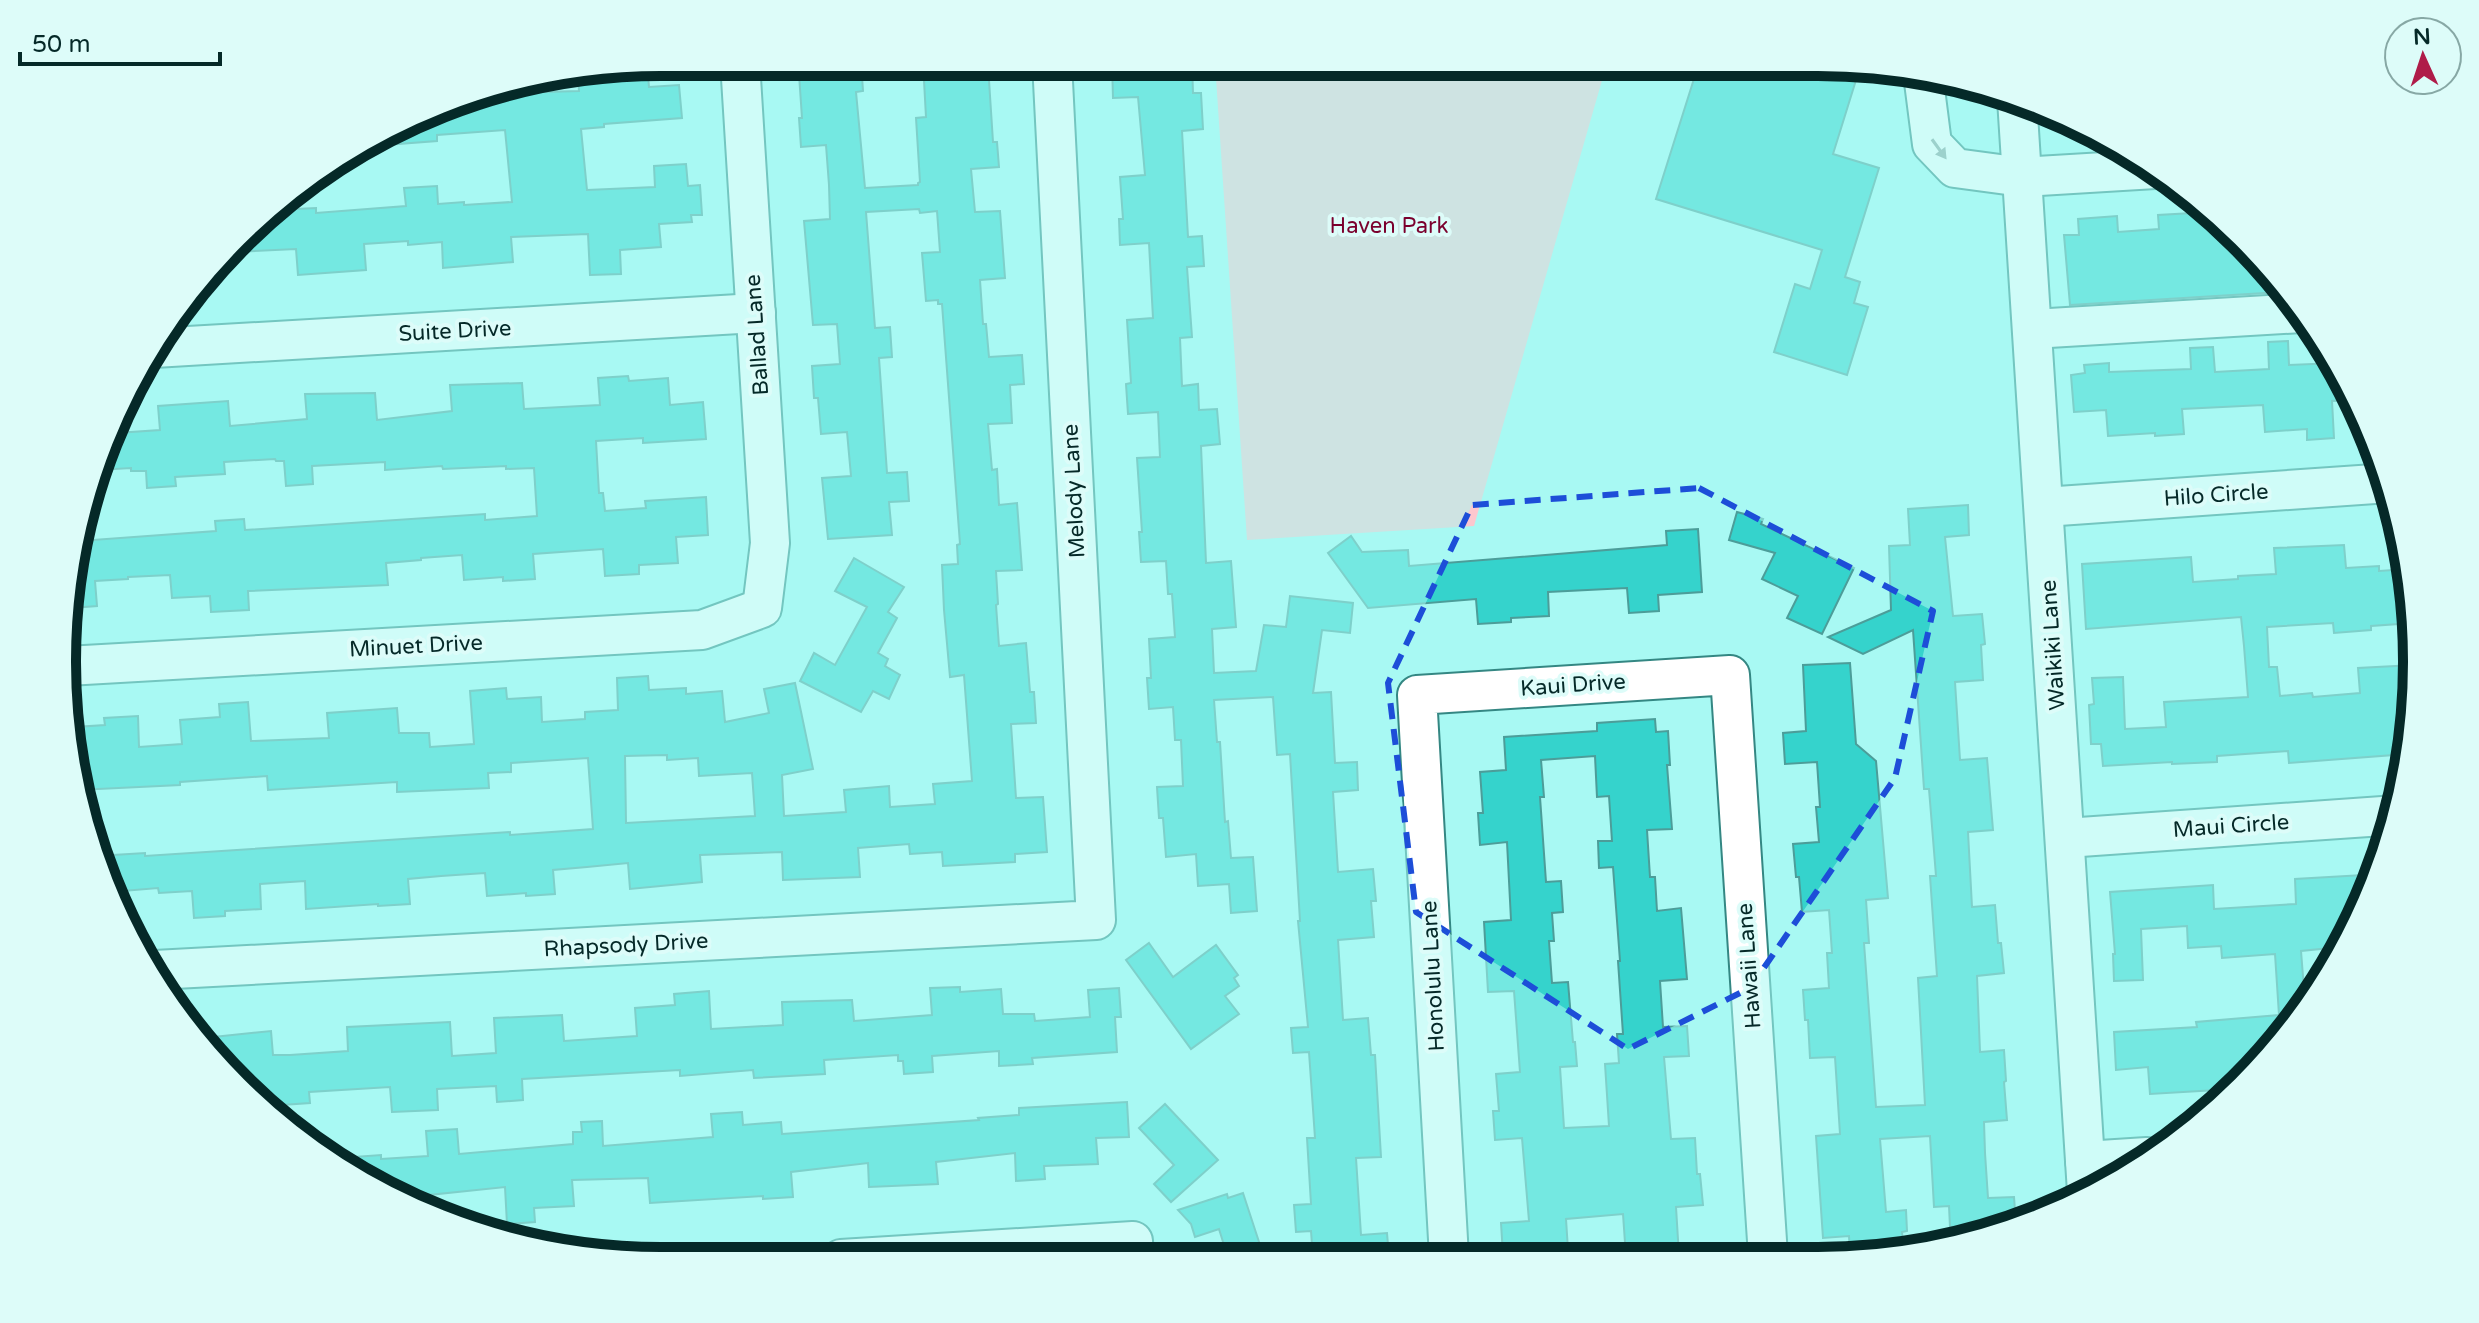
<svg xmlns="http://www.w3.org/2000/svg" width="2479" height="1323" font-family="'Varela Round',sans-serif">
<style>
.green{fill:#fdc7ce}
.building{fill:#35d3cc;stroke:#4c9d99;stroke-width:2;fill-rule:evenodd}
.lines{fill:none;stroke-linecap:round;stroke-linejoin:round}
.minor-casing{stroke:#348783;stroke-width:42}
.minor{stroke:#fff;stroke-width:38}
.oneway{fill:#8e9f9e}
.marked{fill:none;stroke:#1d4ed8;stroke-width:6;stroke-dasharray:16 10;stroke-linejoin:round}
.labels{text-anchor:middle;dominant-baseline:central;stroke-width:8;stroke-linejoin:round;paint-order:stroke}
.park-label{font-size:22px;fill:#7a002d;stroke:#ddfcf9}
.street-label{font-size:22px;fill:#052928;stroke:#ddfcf9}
.rim{fill:none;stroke:#052928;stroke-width:10}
</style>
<rect width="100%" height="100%" fill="#a8f9f3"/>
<polygon class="green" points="1215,63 1607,63 1474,526 1247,540"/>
<g class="building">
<path d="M 825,62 L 861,62 L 863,91 L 856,92 L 865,188 L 918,185 L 918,183 L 920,182 L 916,118 L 926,117 L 923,62 L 962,62 L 962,66 L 988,65 L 993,142 L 997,142 L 999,167 L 971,169 L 975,212 L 1000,211 L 1005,278 L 980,280 L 983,324 L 986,324 L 989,357 L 1022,355 L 1024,384 L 1010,385 L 1012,423 L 988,424 L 992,470 L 997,469 L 999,505 L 1017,503 L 1022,570 L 996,571 L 998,604 L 996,605 L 999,646 L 1026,643 L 1030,692 L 1034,692 L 1036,723 L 1011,724 L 1016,798 L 1043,797 L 1047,852 L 1015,854 L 1015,862 L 943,866 L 942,852 L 910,854 L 909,844 L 858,848 L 860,877 L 783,880 L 782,852 L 700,855 L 702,882 L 630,889 L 628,863 L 587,867 L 553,870 L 555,894 L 526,896 L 526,893 L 487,896 L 485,873 L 441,876 L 408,879 L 410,904 L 378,906 L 378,904 L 306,909 L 305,881 L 260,884 L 261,909 L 225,911 L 225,916 L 194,918 L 192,891 L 159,893 L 158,888 L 111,892 L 97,856 L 145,853 L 145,856 L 510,832 L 510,835 L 593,829 L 588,758 L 511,763 L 511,772 L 488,773 L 489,788 L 397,792 L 397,782 L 268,790 L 267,776 L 180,782 L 180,785 L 78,790 L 75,727 L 105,725 L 104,718 L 138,716 L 139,747 L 182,744 L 180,720 L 220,717 L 219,704 L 248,702 L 251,741 L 329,738 L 327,713 L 397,708 L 399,733 L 429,733 L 430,747 L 474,744 L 470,691 L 506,688 L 507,699 L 541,697 L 542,722 L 585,719 L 585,712 L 618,710 L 617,678 L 648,676 L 649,690 L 686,688 L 686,694 L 722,691 L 725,722 L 769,713 L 764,689 L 795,683 L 813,769 L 782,775 L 784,816 L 846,812 L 844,790 L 889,786 L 890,807 L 935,804 L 933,784 L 972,781 L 964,675 L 950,677 L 944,610 L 942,565 L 958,564 L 957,545 L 960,544 L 942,304 L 938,304 L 938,300 L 926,301 L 922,253 L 940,252 L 937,211 L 920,213 L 919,209 L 866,212 L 875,328 L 890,327 L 892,357 L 879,358 L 887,473 L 907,472 L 909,501 L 889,502 L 892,535 L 828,539 L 822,478 L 851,476 L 847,432 L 821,434 L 818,398 L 814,398 L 812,366 L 840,364 L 837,324 L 813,325 L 804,221 L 830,219 L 829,185 L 826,145 L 801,147 L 799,118 L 802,118 L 799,74 L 825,72 ZM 667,755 L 667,760 L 698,758 L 699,776 L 752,773 L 755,816 L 626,823 L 625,756 Z"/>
<polygon points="1112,62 1192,63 1193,93 1201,93 1203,129 1182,131 1188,237 1202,236 1204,266 1187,267 1192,337 1180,338 1182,386 1198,384 1199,410 1217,409 1220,444 1201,446 1206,563 1231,561 1236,627 1212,629 1214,673 1256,671 1264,625 1286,627 1290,596 1353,603 1350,633 1322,630 1313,693 1331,692 1335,763 1357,762 1358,790 1333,792 1338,872 1373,869 1376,901 1371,901 1374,937 1338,940 1343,1020 1368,1018 1371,1055 1375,1055 1381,1157 1356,1158 1361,1235 1387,1233 1389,1257 1313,1258 1311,1231 1296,1232 1294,1205 1311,1204 1307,1138 1315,1138 1309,1052 1293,1053 1291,1028 1308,1027 1298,921 1300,921 1290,754 1277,755 1273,697 1214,700 1217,742 1220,742 1225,822 1228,821 1231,858 1253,857 1257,911 1231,913 1229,884 1198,886 1196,854 1166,857 1163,818 1159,818 1157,787 1183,786 1181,740 1175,740 1173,707 1149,709 1147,678 1151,678 1149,639 1175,637 1172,594 1168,594 1166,561 1141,562 1139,532 1142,532 1137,458 1160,457 1158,412 1128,414 1126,384 1131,383 1127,320 1153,318 1149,243 1120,245 1119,219 1123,219 1120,177 1145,175 1138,97 1113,98"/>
<polygon points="1699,63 1861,64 1833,154 1879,168 1845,277 1860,282 1854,303 1868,307 1847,375 1774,352 1795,284 1810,289 1822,250 1656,199"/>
<polygon points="647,64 649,87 679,85 682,118 604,124 604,127 581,129 587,190 655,187 654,166 686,164 688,186 700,185 702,215 691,215 692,222 659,224 661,247 620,250 621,274 590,275 588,234 511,237 513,262 443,268 442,242 408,245 408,241 364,244 366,270 298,275 296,249 235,252 274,210 316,208 316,213 406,206 404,188 437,186 438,204 464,202 464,205 512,202 505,130 437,135 437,141 372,146 454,101 474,99 473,93 504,88 504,93 579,91 578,76"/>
<polygon points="2210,212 2269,267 2280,283 2281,292 2070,305 2064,235 2079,235 2078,219 2117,216 2118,232 2159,229 2158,215"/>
<polygon points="2288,341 2289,365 2337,363 2354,400 2332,401 2334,438 2307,440 2307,429 2265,432 2263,405 2182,409 2184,434 2155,436 2155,433 2108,436 2106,410 2074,412 2071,375 2085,373 2084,365 2109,363 2109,372 2191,369 2190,348 2213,347 2215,372 2269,369 2268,342"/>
<polygon points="628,376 629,381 668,378 670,405 703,402 706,439 643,443 643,438 596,441 599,493 603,493 605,511 646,508 645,501 706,497 708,535 676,537 678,563 639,565 639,574 605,576 603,549 533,554 535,579 503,581 503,577 464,580 462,555 421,558 421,560 386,563 388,585 248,591 249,610 211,612 210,596 172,598 170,575 128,577 128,579 95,581 97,606 72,608 80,530 92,530 93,540 216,531 215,521 244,519 245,530 485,514 485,520 537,516 534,468 506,469 506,466 443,469 442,466 385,470 385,462 312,466 313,484 286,486 284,461 276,461 275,459 224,462 225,474 175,477 176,486 147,488 146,471 131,471 131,468 99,470 116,433 160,430 158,406 228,401 230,426 307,419 305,394 375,393 377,420 452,411 450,385 522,383 524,409 600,405 598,378"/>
<polygon points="1968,505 1969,535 1945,537 1953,616 1982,614 1985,644 1981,645 1983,680 1955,682 1960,760 1987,758 1993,830 1968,832 1972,907 1995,905 1998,943 2001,943 2004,973 1977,976 1980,1052 2004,1050 2006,1081 2004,1082 2007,1120 1984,1122 1985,1153 1988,1198 2014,1197 2016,1224 1985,1232 1984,1225 1950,1227 1949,1206 1934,1207 1930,1136 1880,1139 1886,1212 1906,1210 1907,1231 1902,1232 1904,1254 1896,1256 1850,1256 1849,1236 1823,1238 1816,1136 1840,1134 1835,1057 1810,1058 1808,1020 1805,1020 1803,990 1829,988 1827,953 1832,953 1829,910 1802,912 1799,877 1796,877 1793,844 1819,842 1816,807 1820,807 1817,762 1785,764 1783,733 1806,731 1803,665 1850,663 1856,744 1876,761 1888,898 1866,900 1869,943 1864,943 1876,1107 1925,1105 1918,978 1937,976 1930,876 1936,876 1929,789 1924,789 1913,630 1863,654 1828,637 1891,610 1889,546 1910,545 1908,509"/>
<polygon points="1737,512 1763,519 1761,524 1854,568 1822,634 1787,618 1798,596 1762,579 1775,553 1729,540"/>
<polygon points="1698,529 1702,592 1658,595 1659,611 1629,613 1627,588 1548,592 1549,616 1511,618 1511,622 1478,624 1476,599 1368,608 1328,553 1351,536 1362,552 1408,550 1409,566 1667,545 1666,531"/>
<polygon points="2344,545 2346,568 2379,566 2379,571 2408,569 2412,584 2413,623 2371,626 2371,630 2334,633 2333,623 2267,627 2269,667 2277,667 2280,696 2312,693 2313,697 2360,693 2358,668 2414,665 2416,701 2407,754 2289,763 2288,751 2217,756 2217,762 2172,764 2172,762 2103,766 2101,744 2091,744 2089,705 2094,704 2092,678 2123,677 2125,729 2166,727 2164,702 2248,697 2244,646 2241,617 2086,629 2082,564 2191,557 2193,582 2238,579 2238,576 2276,574 2274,548"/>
<polygon points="854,558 904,587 888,612 897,618 878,653 888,659 885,666 900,675 889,699 873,691 861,712 800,681 814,653 835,665 867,607 835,591"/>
<path d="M 1655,719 L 1656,732 L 1668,731 L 1670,765 L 1667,765 L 1672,829 L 1647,830 L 1650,877 L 1655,877 L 1657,911 L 1681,908 L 1687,979 L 1660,981 L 1663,1027 L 1687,1026 L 1689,1056 L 1664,1057 L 1671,1139 L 1695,1138 L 1697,1174 L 1700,1174 L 1703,1205 L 1676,1207 L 1679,1256 L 1626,1257 L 1623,1214 L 1566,1219 L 1568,1250 L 1503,1255 L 1501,1223 L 1529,1221 L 1522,1138 L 1495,1140 L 1493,1111 L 1499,1111 L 1496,1074 L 1520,1072 L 1514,991 L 1488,992 L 1484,922 L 1511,920 L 1507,842 L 1480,845 L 1478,813 L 1483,813 L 1480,772 L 1506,770 L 1504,737 L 1597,731 L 1597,723 ZM 1595,756 L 1597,797 L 1609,796 L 1612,841 L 1598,841 L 1599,868 L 1613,867 L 1620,961 L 1618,961 L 1623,1034 L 1617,1034 L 1619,1063 L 1605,1064 L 1609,1126 L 1564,1128 L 1560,1067 L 1577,1066 L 1575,1042 L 1573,1042 L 1568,982 L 1552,983 L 1549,941 L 1554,941 L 1552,913 L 1563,912 L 1561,881 L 1546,882 L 1540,797 L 1544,797 L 1541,760 Z"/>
<polygon points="2363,875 2365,901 2355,927 2347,939 2329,940 2330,948 2301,951 2305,1002 2269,1056 2234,1089 2150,1094 2148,1067 2116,1070 2114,1032 2197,1027 2196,1022 2279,1015 2275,954 2222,958 2221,946 2188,948 2187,926 2141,929 2143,980 2114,981 2113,954 2115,954 2110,892 2213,885 2214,909 2296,904 2295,879"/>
<polygon points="1149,943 1173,977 1216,945 1238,975 1234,978 1239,986 1225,996 1239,1014 1191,1049 1126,960"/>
<polygon points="960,987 960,992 1001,989 1003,1014 1034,1014 1035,1021 1090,1017 1088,990 1119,988 1121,1017 1115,1017 1117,1052 1032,1058 1033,1064 999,1066 999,1051 932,1056 933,1072 904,1074 903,1061 898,1061 898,1055 824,1060 825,1074 754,1078 753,1070 680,1076 680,1070 522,1079 523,1100 497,1102 496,1086 437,1089 438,1110 392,1112 390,1087 309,1092 310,1103 267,1106 237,1085 203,1038 271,1031 273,1055 290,1055 348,1051 347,1027 450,1022 452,1056 496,1053 494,1018 562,1015 564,1041 637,1036 635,1008 675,1005 674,994 709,991 711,1029 783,1025 782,1002 852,1000 854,1021 932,1015 930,988"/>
<polygon points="1127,1102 1129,1137 1096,1138 1098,1164 1044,1166 1045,1179 1016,1181 1015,1153 936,1162 938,1184 869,1187 868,1163 791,1172 793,1197 763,1199 763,1196 650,1203 648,1178 572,1180 574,1206 534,1208 535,1222 507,1224 505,1187 429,1195 430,1212 396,1199 339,1158 381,1155 381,1159 428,1156 426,1131 457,1129 459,1154 573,1144 573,1132 582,1132 581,1122 602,1121 603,1146 713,1137 711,1114 742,1112 743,1125 781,1122 782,1134 979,1120 978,1118 1019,1115 1019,1108"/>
<polygon points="1165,1104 1218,1160 1171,1202 1154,1184 1174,1165 1139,1128"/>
<polygon points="1243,1193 1262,1251 1240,1258 1228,1258 1219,1229 1195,1237 1191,1224 1178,1210 1227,1194 1228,1198"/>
</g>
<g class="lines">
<defs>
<g id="minor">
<polyline points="1923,74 1932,144 1955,168 2022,177 2155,169"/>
<polyline points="2017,99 2087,1192"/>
<polyline points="2032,329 2302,313"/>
<polyline points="154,348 756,313"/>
<polyline points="2044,507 2389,483"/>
<polyline points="67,666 702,630 762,608 770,543 740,62"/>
<polyline points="2066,838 2397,815"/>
<polyline points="155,970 1096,920 1052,62"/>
<polyline points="2085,1161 2147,1157"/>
<polyline points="1449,1257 1417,695 1730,675 1768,1256"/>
<polyline points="841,1259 1133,1241 1134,1258"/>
</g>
</defs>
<use href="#minor" class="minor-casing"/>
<use href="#minor" class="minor"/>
</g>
<defs><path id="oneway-solid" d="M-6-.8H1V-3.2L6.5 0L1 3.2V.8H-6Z" transform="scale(2)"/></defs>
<use class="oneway" href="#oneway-solid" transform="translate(1939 149) rotate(54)"/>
<path d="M0 0H2479V1323H0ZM 1699,488 L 1933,611 L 1895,778 L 1750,988 L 1628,1049 L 1416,912 L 1388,683 L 1472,505 Z" fill="#a8f9f3" fill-opacity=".55" fill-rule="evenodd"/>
<path class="marked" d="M 1699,488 L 1933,611 L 1895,778 L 1750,988 L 1628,1049 L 1416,912 L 1388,683 L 1472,505 Z"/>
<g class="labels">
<g class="park-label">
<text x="1389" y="226">Haven Park</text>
</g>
<g class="street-label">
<text transform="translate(455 331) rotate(-3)">Suite Drive</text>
<text transform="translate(757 335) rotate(-94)">Ballad Lane</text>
<text transform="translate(1074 491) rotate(-93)">Melody Lane</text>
<text transform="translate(2216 495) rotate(-4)">Hilo Circle</text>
<text transform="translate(2053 645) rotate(-94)">Waikiki Lane</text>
<text transform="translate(416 646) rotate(-3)">Minuet Drive</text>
<text transform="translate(1573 685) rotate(-4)">Kaui Drive</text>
<text transform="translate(2231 826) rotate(-4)">Maui Circle</text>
<text transform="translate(626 945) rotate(-3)">Rhapsody Drive</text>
<text transform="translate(1749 966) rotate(-94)">Hawaii Lane</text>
<text transform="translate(1433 976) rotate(-93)">Honolulu Lane</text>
</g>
</g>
<path d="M0 0H2479V1323H0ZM661 76H1818A585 585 0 0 1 2403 661V662A585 585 0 0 1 1818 1247H661A585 585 0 0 1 76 662V661A585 585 0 0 1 661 76Z" fill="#ddfcf9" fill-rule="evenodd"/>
<path class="rim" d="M661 76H1818A585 585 0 0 1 2403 661V662A585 585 0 0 1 1818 1247H661A585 585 0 0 1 76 662V661A585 585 0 0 1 661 76Z"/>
<g transform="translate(2423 56) rotate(357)"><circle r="38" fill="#ddfcf9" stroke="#87a8a5" stroke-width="2"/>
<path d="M0-6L14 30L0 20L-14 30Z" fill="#af1c49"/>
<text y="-12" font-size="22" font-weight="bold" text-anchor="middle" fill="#052928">N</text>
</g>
<path d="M20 52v12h200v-12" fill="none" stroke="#052928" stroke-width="4"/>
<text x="32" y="52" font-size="24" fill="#052928" stroke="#ddfcf9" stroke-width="6" paint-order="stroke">50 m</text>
</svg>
